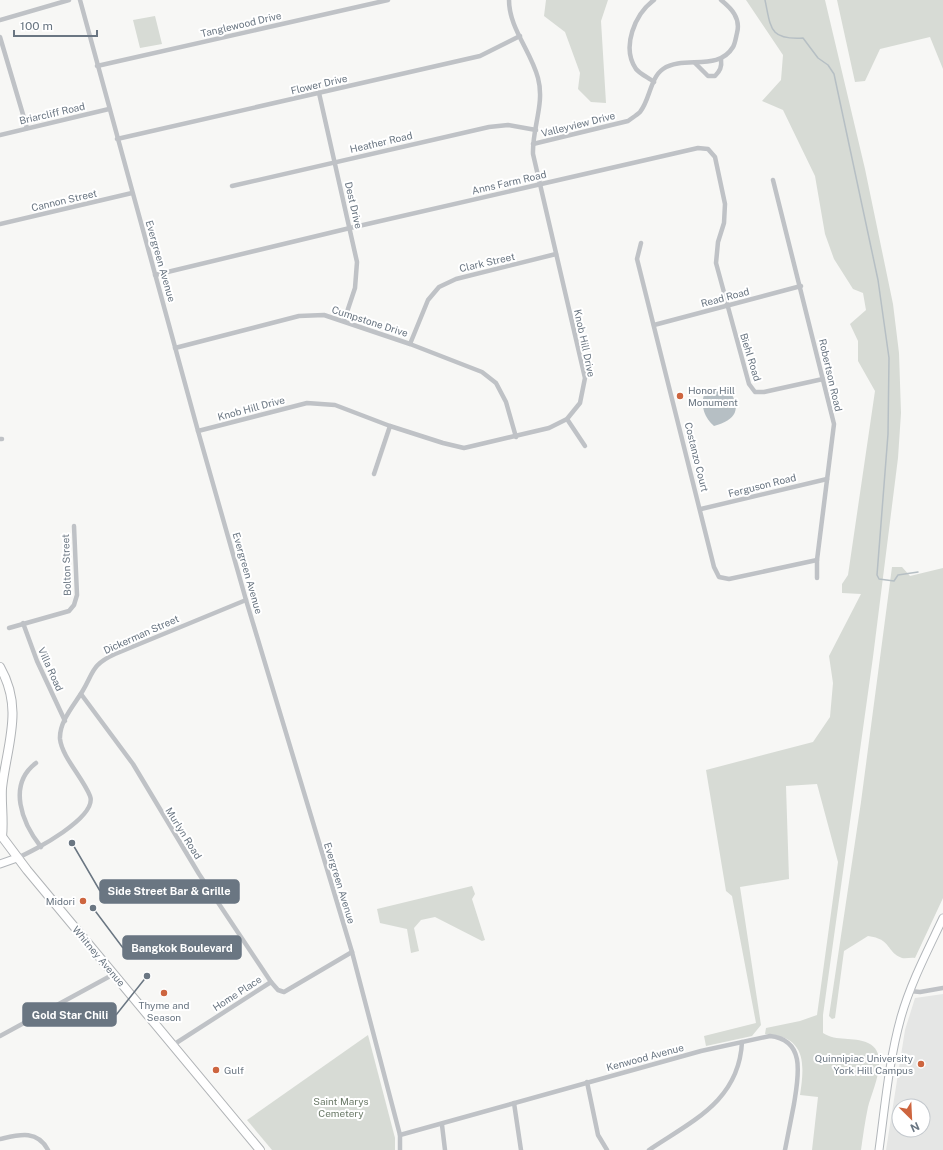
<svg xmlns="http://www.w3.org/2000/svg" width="943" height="1150" font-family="'Public Sans',sans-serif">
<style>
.built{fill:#e5e6e5;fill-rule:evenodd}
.green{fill:#d7dbd5}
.water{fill:#b6bfc4}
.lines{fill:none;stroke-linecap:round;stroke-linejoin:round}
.stream{stroke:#b6bfc4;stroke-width:1.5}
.secondary-casing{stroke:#b2b6ba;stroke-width:9}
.highway-casing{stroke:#b1b4b7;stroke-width:10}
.street{stroke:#bfc2c6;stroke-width:4.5}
.secondary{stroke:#fff;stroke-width:7}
.highway{stroke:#fff;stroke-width:8}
.poi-dot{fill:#cd653f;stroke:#fff;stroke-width:1.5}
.labels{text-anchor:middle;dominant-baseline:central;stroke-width:4;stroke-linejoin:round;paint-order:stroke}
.street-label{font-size:10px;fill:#6a7682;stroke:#fff}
.poi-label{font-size:10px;fill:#6a7682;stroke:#fff;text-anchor:start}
.park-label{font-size:10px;fill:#6b7a68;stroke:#fff}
.leader{fill:none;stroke:#6a7682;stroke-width:1.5}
.callout-dot{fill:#6a7682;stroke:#fff;stroke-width:1.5}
.callout{fill:#6a7682;stroke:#6a7682;stroke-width:1.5}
.callout-label{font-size:11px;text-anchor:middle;font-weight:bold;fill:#fff}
</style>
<rect width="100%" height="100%" fill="#f7f7f5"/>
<path class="built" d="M 943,994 L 943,1150 L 886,1150 L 905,1030 L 915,998 ZM 899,1106 L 923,1106 L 923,1130 L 899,1130 Z"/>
<g class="green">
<polygon points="546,0 608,0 601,21 606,103 591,102 578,89 580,73 565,32 544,16"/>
<path d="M 746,0 L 825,0 L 865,169 L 893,304 L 899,353 L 901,413 L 898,458 L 873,657 L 823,1015 L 823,1033 C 837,1042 853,1036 868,1043 C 891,1053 872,1091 868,1107 C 865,1121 863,1136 861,1150 L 812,1150 L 818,1097 L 800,1095 C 805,1063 806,1036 765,1034 L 766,1028 L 800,1021 L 817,1015 L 838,862 L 817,784 L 786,786 L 789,879 L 740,887 L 761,1025 L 752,1036 L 706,1046 L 704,1036 L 756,1023 L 732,896 L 726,891 L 706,770 L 813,742 L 830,717 L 833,683 L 829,656 L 861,594 L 842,593 L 842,584 L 848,575 L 875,391 L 858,361 L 858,341 L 850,324 L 866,310 L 863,293 L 853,289 L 834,259 L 825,234 L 815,176 L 783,110 L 762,101 L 781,80 L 783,55 Z"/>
<polygon points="837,0 943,0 943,69 930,37 880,49 865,81 855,82"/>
<polygon points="155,16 162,44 140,48 133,20"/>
<path d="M 892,567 L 902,567 L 910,576 L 943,568 L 943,898 L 915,958 C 911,957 906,959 902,958 C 886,952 892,939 868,936 L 844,951 L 835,1018 L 832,1019 L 829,1016 L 861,802 Z"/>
<polygon points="472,886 475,894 472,899 485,940 482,941 435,917 421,920 414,928 419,951 411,953 407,929 380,923 377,909"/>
<polygon points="368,1035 395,1138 395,1150 272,1150 247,1120"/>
</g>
<path class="water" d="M 723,389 L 729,390 C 742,409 736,420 714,426 C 705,419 700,405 704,395 Z"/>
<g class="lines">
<path class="stream" d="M 765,0 C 771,28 769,40 803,38 L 818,58 L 828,65 L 834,74 L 878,280 L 889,358 L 888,434 L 877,575 L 879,579 L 894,581 L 898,575 L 918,572"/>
<defs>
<g id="secondary">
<polyline points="0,864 17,858"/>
<path d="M 879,1150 C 885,1106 889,1060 901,1017 C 911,982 928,950 943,918"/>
</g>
<g id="highway">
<path d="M 0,667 C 24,709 7,744 2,788 C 1,804 4,820 2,837"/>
<polyline points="0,834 27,870 260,1150"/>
</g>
</defs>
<use href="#secondary" class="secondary-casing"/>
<use href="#highway" class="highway-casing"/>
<g class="street">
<polyline points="80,0 198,431 246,600 352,952 400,1135 400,1150"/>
<path d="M 654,0 C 635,14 621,47 636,69 C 640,74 649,78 654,82"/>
<polyline points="0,20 69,0"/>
<polyline points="0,37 27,128"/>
<path d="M 695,63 L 708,76 L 715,76 C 720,71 722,67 721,59"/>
<polyline points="97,66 388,0"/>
<polyline points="319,93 357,262 355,288 344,321"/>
<polyline points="0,135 109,109"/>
<polyline points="117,139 480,56 520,36"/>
<path d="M 533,144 L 628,121 C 632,118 637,115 640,112 C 650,100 650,78 663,69 C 684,55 718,72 733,47 C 735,44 736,37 737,33 C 741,18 731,8 721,0"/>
<polyline points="773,180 834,424 817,560 817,578"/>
<polyline points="232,186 489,127 508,125 536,130"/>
<polyline points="0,224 132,193"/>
<polyline points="641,243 637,259 714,567 719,577 729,579 817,560"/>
<polyline points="155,275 350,228 698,148 708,149 715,157 725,204 724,223 718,242 716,263 749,384 755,392 764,392 823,379"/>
<polyline points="654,325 801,286"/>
<polyline points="410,344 428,300 439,287 456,279 556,254"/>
<polyline points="175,348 299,316 324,315 410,344 482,372 496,383 506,402 516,437"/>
<polyline points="567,419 585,446"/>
<path d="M 198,431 L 307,403 L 335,405 L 390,426 L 443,443 L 464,448 L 549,428 L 567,419 L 580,403 L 585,378 L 533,154 C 532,128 545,104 538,78 C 531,51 509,28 509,0"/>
<polyline points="0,439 2,439"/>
<polyline points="374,474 390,426"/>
<polyline points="701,509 827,479"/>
<polyline points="23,623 37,661 65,721"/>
<polyline points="9,628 69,611 74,605 77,595 74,526"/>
<polyline points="81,694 133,764 199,874 271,982"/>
<path d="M 36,763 C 7,785 22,823 41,847"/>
<path d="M 17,858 C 34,851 98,817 90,796 C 83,778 62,757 60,739 C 59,722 74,705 82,692 C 94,672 91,665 115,654 L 246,600"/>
<polyline points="910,991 920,992 943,988"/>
<polyline points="0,1036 114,974"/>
<polyline points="173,1045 271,982 278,990 284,992 352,952"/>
<polyline points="587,1082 598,1135 607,1150"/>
<polyline points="514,1103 521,1150"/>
<polyline points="442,1125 445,1150"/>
<path d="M 400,1135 L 701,1051 L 770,1036 C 807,1040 798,1078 794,1104 C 791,1119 788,1135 785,1150"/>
<path d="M 0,1139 C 18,1135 37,1129 48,1150"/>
<path d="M 649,1150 C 692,1121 739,1101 742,1042"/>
</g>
<use href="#secondary" class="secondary"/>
<use href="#highway" class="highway"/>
</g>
<g class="poi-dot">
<circle cx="680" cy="396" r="4"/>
<circle cx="83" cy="901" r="4"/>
<circle cx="164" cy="993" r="4"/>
<circle cx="921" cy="1064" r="4"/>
<circle cx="216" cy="1070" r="4"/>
</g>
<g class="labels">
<g class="street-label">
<text transform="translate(241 24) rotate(-13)">Tanglewood Drive</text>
<text transform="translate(319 84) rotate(-13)">Flower Drive</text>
<text transform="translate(52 113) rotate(-13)">Briarcliff Road</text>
<text transform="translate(578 124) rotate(-14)">Valleyview Drive</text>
<text transform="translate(381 142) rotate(-13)">Heather Road</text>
<text transform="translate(509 182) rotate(-13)">Anns Farm Road</text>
<text transform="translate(64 200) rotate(-13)">Cannon Street</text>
<text transform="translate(354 205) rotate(77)">Dest Drive</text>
<text transform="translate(161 261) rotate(74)">Evergreen Avenue</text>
<text transform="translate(487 262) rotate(-13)">Clark Street</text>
<text transform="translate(725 297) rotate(-15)">Read Road</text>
<text transform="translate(370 321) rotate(18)">Cumpstone Drive</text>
<text transform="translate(585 343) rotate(78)">Knob Hill Drive</text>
<text transform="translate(751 357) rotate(73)">Biehl Road</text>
<text transform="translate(831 375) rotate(77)">Robertson Road</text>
<text transform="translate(251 408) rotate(-15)">Knob Hill Drive</text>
<text transform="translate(697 457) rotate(76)">Costanzo Court</text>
<text transform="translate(762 485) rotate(-14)">Ferguson Road</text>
<text transform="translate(66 565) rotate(-92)">Bolton Street</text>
<text transform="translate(248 573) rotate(74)">Evergreen Avenue</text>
<text transform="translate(141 634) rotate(-24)">Dickerman Street</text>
<text transform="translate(51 669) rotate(66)">Villa Road</text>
<text transform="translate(184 833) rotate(58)">Murlyn Road</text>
<text transform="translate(340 883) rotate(73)">Evergreen Avenue</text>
<text transform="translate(99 956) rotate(50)">Whitney Avenue</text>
<text transform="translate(237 993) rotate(-33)">Home Place</text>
<text transform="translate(645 1057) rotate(-15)">Kenwood Avenue</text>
</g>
<g class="poi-label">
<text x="688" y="390">Honor Hill<tspan x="688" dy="12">Monument</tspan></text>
<text x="75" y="901" text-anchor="end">Midori</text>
<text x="164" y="1005" text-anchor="middle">Thyme and<tspan x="164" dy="12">Season</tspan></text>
<text x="913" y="1058" text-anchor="end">Quinnipiac University<tspan x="913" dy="12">York Hill Campus</tspan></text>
<text x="224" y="1070">Gulf</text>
</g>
<g class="park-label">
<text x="341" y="1101">Saint Marys<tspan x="341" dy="12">Cemetery</tspan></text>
</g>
</g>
<path class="leader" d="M72 843L100 891M93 908L123 948M147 976L116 1015"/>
<g class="callout-dot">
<circle cx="72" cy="843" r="4"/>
<circle cx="93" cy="908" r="4"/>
<circle cx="147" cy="976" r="4"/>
</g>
<g class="callout">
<rect x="100" y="880" width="139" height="23" rx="4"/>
<rect x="123" y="936" width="118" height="23" rx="4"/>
<rect x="23" y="1003" width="93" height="23" rx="4"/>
</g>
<g class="callout-label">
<text x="169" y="895">Side Street Bar &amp; Grille</text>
<text x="182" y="952">Bangkok Boulevard</text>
<text x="70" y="1019">Gold Star Chili</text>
</g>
<g transform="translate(911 1118) rotate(156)"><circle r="19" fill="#ffffff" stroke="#c3c8cd"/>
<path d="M0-3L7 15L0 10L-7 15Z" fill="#cd653f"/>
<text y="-6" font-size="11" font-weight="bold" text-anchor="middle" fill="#6a7682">N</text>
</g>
<path d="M14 30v6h83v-6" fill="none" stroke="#6a7682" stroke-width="2"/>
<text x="20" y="30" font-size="12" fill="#6a7682" stroke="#ffffff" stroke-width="3" paint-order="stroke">100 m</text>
</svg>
